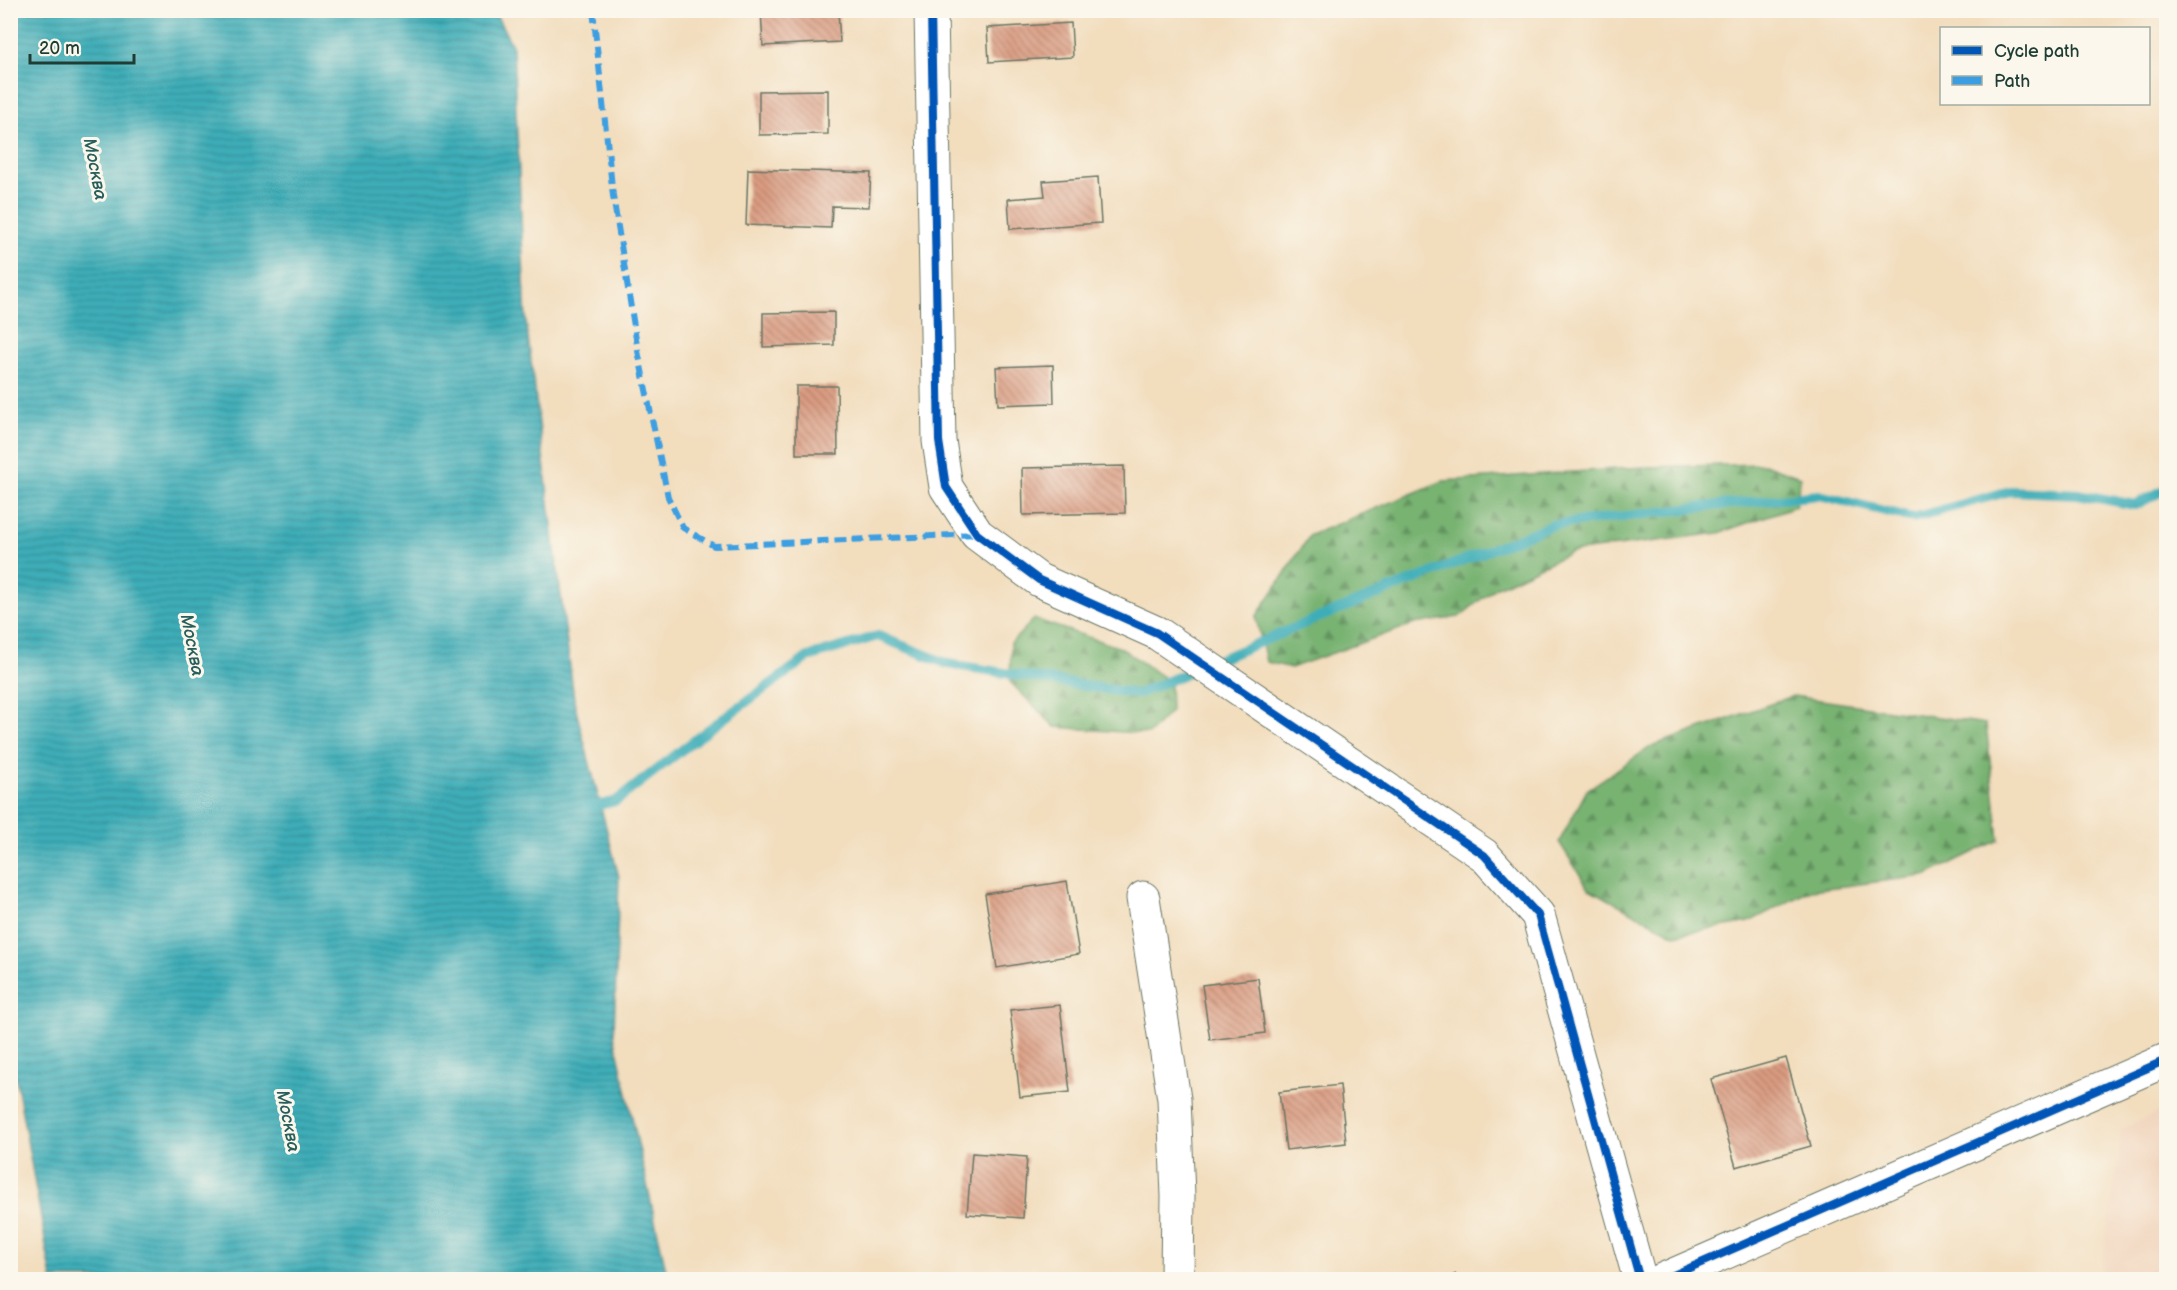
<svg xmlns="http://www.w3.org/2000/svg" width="2177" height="1290" font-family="'Balsamiq Sans',sans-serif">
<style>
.built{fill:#f1d5bd}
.forest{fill:url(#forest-firs);stroke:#4c7853;stroke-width:1.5}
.water{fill:url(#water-rules);stroke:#2e7576;stroke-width:1.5}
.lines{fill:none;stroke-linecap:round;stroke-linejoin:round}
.stream{stroke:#3dadb8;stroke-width:10}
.building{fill:url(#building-back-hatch)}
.minor-casing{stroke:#697564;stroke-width:35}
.path{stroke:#697564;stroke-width:4;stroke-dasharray:1.5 4.5;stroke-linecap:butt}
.minor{stroke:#fff;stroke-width:33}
.quiet{stroke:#3c9ee2;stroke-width:6;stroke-dasharray:12 6;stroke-linecap:butt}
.cycleway-casing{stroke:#fbf7ec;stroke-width:11}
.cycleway{stroke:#0057b8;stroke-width:8}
.labels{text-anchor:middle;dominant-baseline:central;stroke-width:6;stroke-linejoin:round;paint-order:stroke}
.water-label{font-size:18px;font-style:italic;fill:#285f5c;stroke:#fbf7ec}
</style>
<defs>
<pattern id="forest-firs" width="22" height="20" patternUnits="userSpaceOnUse" patternTransform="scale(1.5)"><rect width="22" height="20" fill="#78b372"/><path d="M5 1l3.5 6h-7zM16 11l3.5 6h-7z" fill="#62935e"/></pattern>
<pattern id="water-rules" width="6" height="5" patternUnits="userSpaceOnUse" patternTransform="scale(1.5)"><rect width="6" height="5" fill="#3dadb8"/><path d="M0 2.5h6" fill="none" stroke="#338e96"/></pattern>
<pattern id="building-back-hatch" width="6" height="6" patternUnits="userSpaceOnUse" patternTransform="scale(1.5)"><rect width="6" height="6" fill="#da9b81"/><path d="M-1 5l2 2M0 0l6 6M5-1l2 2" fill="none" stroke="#b0806a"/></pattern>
</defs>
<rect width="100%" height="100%" fill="#fbf7ec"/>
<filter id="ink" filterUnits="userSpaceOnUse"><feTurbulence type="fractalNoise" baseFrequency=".0167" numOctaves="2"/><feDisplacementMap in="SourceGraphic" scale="12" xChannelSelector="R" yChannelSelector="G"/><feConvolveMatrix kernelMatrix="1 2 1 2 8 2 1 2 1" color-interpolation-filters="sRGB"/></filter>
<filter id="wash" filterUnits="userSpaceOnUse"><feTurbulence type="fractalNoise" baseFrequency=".008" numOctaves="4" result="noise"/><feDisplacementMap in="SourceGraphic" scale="24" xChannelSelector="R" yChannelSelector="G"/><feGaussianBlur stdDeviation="1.35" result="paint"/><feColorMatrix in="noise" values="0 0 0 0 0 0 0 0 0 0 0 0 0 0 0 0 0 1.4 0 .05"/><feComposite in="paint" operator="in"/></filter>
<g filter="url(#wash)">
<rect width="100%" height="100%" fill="#f2ddbd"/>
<polygon class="built" points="2166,1108 2166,1279 2101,1279 2122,1128"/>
<g class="forest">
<polygon points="1764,464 1800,477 1796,506 1719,533 1572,552 1495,588 1459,617 1414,624 1291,668 1266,662 1256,617 1310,535 1443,481 1644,467"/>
<polygon points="1034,619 1121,648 1170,682 1171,711 1149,734 1055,727 1010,682 1011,643"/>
<polygon points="1793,696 1986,724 1999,840 1925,876 1811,890 1749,922 1675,935 1589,889 1559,842 1587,790 1652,746"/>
</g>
<polygon class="water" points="10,11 494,11 513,47 526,321 575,706 619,877 614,1035 668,1279 52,1279 10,1046"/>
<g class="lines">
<polyline class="stream" points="587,808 616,801 709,729 808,657 878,636 948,664 1137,694 1313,620 1552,525 1711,506 1819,495 1913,518 2010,491 2078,494 2135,505 2166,489"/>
</g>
<g id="blocks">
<g class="building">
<polygon points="761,10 838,10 840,42 763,46"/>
<polygon points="1071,23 1073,57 989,62 987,28"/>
<polygon points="828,90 828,134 759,135 759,91"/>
<polygon points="748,169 871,173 869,207 832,206 831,228 746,225"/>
<polygon points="1098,177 1101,223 1010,229 1008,199 1045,196 1043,181"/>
<polygon points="834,312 834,345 763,347 763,313"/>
<polygon points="1053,365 1054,403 998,405 996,367"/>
<polygon points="796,386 837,386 838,454 796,454"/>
<polygon points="1124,466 1125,513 1023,515 1022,468"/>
<polygon points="1067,881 1079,954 997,968 985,894"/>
<polygon points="1258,978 1265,1033 1210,1040 1202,985"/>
<polygon points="1060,1005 1070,1092 1020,1097 1010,1010"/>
<polygon points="1786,1058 1811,1146 1736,1167 1711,1079"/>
<polygon points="1340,1085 1346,1143 1286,1150 1279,1092"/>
<polygon points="972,1153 1027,1157 1023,1218 967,1214"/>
</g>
</g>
</g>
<g filter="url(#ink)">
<use href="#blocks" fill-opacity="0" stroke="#697564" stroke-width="1.5"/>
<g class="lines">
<defs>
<g id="minor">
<polyline points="931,10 939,441 946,487 977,534 1039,580 1157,633 1484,855 1538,915 1640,1280"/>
<polyline points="1143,898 1174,1099 1178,1196 1177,1280"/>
<polyline points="1662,1280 2166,1060"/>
</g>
</defs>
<use href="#minor" class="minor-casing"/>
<polyline class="path" points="1454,1274 1456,1280"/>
<use href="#minor" class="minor"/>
<polyline class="quiet" points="593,10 613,196 638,351 668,497 683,528 714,546 977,534"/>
<defs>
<g id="cycleway">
<polyline points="931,10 939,441 946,487 977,534 1039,580 1157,633 1484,855 1538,915 1640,1280"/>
<polyline points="1662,1280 2166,1060"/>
</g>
</defs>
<use href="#cycleway" class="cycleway-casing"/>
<use href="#cycleway" class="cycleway"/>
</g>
</g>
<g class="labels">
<g class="water-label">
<text transform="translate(95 169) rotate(79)">Москва</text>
<text transform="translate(192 645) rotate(79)">Москва</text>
<text transform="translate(288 1121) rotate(79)">Москва</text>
</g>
</g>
<rect width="2177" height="1290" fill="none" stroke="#fbf7ec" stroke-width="36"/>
<rect x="1940" y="27" width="210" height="78" fill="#fbf7ec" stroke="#a3ada2" stroke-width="1.5"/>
<rect x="1952" y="46" width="30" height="9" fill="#0057b8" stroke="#a3ada2" stroke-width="1.5"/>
<text x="1994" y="57" font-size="18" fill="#1f3d34">Cycle path</text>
<rect x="1952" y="76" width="30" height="9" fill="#3c9ee2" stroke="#a3ada2" stroke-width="1.5"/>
<text x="1994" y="87" font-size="18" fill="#1f3d34">Path</text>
<path d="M30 54v9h104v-9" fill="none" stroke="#1f3d34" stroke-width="3"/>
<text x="39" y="54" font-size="18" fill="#1f3d34" stroke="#fbf7ec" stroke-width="4.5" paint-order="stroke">20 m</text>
</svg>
